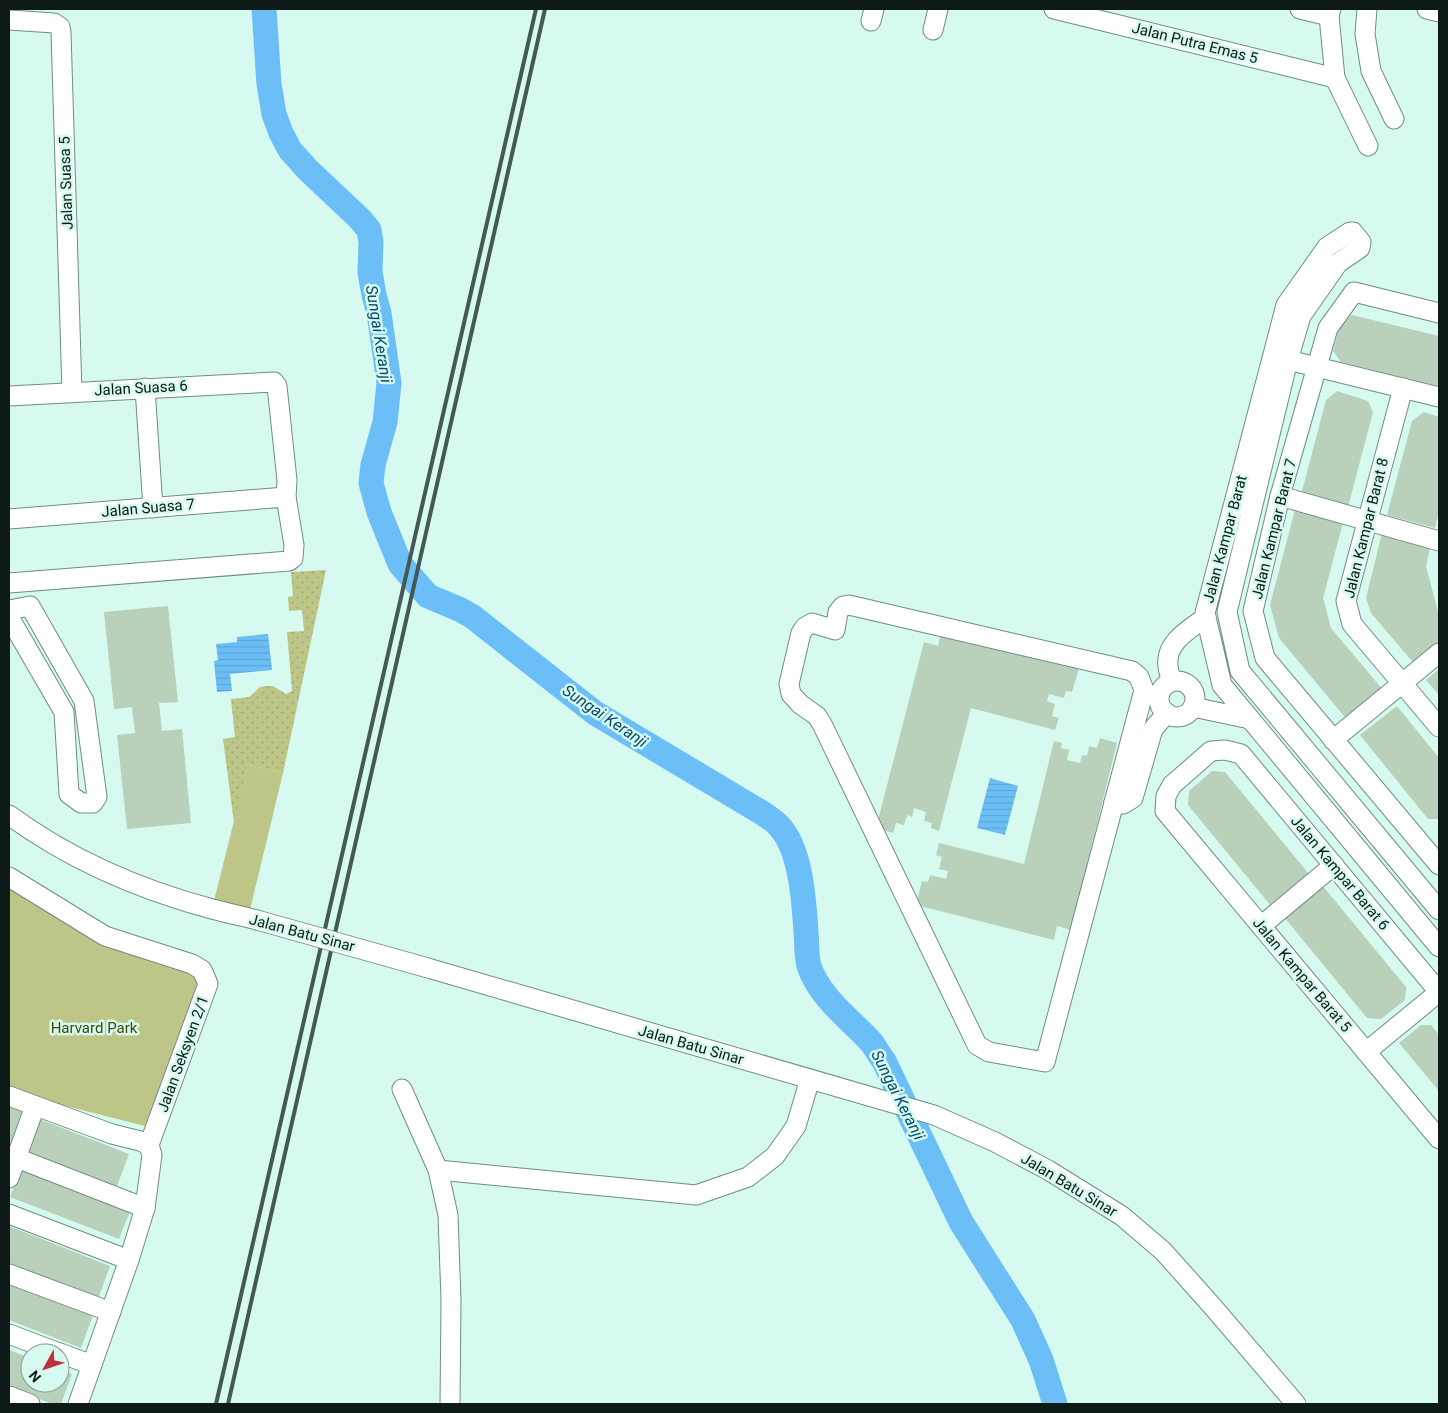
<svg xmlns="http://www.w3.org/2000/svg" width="1448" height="1413" font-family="Roboto,sans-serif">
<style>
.park{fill:#bdc687}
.garden{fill:url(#garden-dots)}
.water{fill:url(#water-rules)}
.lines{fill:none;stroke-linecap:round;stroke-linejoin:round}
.river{stroke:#6cbff6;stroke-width:25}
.building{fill:#b9d0ba}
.minor-casing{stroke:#6d8d85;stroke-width:21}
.minor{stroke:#fff;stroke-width:19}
.rail{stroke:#455854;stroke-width:4}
.minor-bridge-casing{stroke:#6d8d85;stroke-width:21;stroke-linecap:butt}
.minor-bridge{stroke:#fff;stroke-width:19}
.labels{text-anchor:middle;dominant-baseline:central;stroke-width:5;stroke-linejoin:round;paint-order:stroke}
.street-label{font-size:15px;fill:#0d1a17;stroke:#d6faf0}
.park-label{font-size:15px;fill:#434902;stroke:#d6faf0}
.water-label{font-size:16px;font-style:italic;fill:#064a6e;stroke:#d6faf0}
</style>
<defs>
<pattern id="garden-dots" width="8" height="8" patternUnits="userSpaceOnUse" patternTransform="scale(1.25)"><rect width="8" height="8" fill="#bdc687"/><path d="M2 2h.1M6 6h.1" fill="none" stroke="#a1aa74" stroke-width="1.8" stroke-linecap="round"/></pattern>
<pattern id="water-rules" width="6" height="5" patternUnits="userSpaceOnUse" patternTransform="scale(1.25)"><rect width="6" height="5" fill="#6cbff6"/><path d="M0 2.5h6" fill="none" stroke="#5ca4d2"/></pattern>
</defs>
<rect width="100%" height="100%" fill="#d6faf0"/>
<g class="park">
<polygon points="248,765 283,773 248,918 212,909"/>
<polygon points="9,885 191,971 200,989 145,1126 38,1099 9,1089"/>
</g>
<polygon class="garden" points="326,570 283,773 248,765 234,823 223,739 235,737 231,699 249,697 260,687 266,686 273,686 286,694 292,691 287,632 304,631 302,610 289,611 288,597 293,596 291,572"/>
<g class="water">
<polygon points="268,634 272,670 230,674 232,691 217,692 214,661 218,660 216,644 237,642 237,637"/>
<polygon points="990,778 1018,786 1005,835 977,828"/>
</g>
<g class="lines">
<path class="river" d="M 264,9 L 269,84 L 274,114 L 281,133 L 290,150 L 308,170 L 360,219 L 369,230 L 371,242 L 370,272 L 374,295 L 379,313 L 389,383 L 385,422 L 373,465 L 371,483 L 379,512 L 400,564 L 428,596 L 461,610 L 473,617 L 595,713 L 764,814 C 769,818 775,821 779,826 C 801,849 804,901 806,932 C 807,942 806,956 809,966 C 820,998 849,1018 871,1042 C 876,1048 879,1055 884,1061 L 961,1222 L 1023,1320 L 1041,1360 L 1055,1404"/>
</g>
<g class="building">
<polygon points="1352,315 1439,336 1439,386 1341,362 1333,351 1340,324"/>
<polygon points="1337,391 1368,401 1373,412 1348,507 1301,495 1326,400"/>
<polygon points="1424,412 1439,417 1439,511 1435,528 1387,515 1412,421"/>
<polygon points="1296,506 1344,519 1323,598 1331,628 1384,691 1348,721 1279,638 1270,605"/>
<polygon points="1383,529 1431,542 1426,566 1439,616 1439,648 1417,667 1371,613 1366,598"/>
<polygon points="168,606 178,702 159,703 162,731 182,729 191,823 127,829 117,735 135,733 132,707 114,709 104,612"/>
<polygon points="941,632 1079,668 1072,692 1066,691 1064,698 1049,694 1047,701 1055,704 1052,716 1059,718 1055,730 971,708 939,831 931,828 932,823 924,821 926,812 914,808 912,817 907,815 904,825 896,823 893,833 876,828 924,642 938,646"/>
<polygon points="1439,669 1439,695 1426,680"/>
<polygon points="1397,706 1439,758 1439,819 1428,819 1360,735"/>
<polygon points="1100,738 1117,743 1071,930 1057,926 1054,940 916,905 922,881 928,882 930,875 946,879 948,871 939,869 942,857 936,855 939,843 1024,864 1054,741 1062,743 1061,748 1069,750 1067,760 1080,763 1082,755 1087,756 1089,746 1097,748"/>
<polygon points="1212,771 1225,772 1309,874 1271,906 1188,805 1189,791"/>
<polygon points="1322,885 1406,987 1405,1000 1381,1019 1367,1018 1284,917"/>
<polygon points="1421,1025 1431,1025 1439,1035 1439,1091 1399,1043"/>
<polygon points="9,1106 28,1114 15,1148 9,1146"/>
<polygon points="39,1119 129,1154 117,1186 27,1151"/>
<polygon points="23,1163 132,1206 119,1239 10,1197"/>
<polygon points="9,1226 110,1266 98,1299 9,1264"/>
<polygon points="9,1282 93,1315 81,1348 9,1320"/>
<polygon points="9,1350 30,1358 30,1383 60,1383 60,1370 72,1374 61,1404 52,1404 9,1387"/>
</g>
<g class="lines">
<defs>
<g id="minor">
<polyline points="1054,9 1335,78"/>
<polyline points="1300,9 1329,16"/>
<polyline points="1331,9 1329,16 1335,78 1368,146"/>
<polyline points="1367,9 1365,34 1371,71 1394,119"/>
<polyline points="1427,9 1439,12"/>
<polyline points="9,20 54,23 60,27 61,32 72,392"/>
<polyline points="871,21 874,9"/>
<polyline points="933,30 938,9"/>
<polyline points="1439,313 1354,292 1328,328 1280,496 1253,611 1265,658 1439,865"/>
<polyline points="1288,360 1439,397"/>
<polyline points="145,388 153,508"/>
<polyline points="1403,388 1346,601 1352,624 1439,727"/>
<polyline points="9,396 274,382 277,386 287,480 286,497 294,545 293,558 289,561 9,583"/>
<polyline points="1280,496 1439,541"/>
<polyline points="9,519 286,497"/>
<polygon points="849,605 1132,671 1139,677 1144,690 1045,1062 989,1052 977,1045 822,724 817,716 800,704 791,694 789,684 801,633 805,627 812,623 835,630 838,612 843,606"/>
<polyline points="9,610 30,606 84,701 97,797 93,803 81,803 69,794 64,712 9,617"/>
<circle cx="1177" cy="699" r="18"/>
<path d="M 1172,682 C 1171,677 1168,671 1168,666 C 1165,642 1190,629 1206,617"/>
<polyline points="1193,707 1250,719"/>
<polyline points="1333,740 1439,653"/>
<polyline points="1114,802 1123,804 1133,798 1153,729 1167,713"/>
<path d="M 9,815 C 69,859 141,890 212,909 C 227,913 242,916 257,920"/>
<polyline points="9,877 105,936 192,964 202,970 208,984 149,1145"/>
<polyline points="1439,910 1240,671 1227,612 1288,360 1301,316 1338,263 1360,248 1361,242 1353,232 1350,232 1327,247 1286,305 1205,613 1222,685 1439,947"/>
<polyline points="1261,926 1334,865"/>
<polyline points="428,968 934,1115 995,1142 1048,1170 1122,1216 1163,1251 1213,1307 1296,1404"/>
<polyline points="1439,992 1241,754 1225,750 1211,751 1172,785 1166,796 1165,811 1439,1139"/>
<polyline points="1366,1052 1439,992"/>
<polyline points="402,1089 438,1170 448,1215 451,1300 450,1404"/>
<polyline points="9,1096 112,1134 140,1141 149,1145"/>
<polyline points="9,1155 145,1208"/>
<polyline points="438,1170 696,1195 748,1177 775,1156 796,1126 810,1079"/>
<polyline points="9,1178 35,1106"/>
<polyline points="9,1214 129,1260"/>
<polyline points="9,1274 111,1312"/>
<polyline points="9,1334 59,1353"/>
<polyline points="60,1353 92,1365"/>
<polyline points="9,1396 30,1404"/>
<polyline points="78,1404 129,1260 145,1208 152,1155 149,1145"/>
</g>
</defs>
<use href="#minor" class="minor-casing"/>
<use href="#minor" class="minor"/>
<g class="rail">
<polyline points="216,1404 536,9"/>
<polyline points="228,1404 545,9"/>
</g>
<defs>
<polyline id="minor-bridge" points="257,920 428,968"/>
</defs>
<use href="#minor-bridge" class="minor-bridge-casing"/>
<use href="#minor-bridge" class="minor-bridge"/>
</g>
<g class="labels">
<g class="street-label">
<text transform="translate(1195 43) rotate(14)">Jalan Putra Emas 5</text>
<text transform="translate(66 183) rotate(-92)">Jalan Suasa 5</text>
<text transform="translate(141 388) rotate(-3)">Jalan Suasa 6</text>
<text transform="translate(148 508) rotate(-5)">Jalan Suasa 7</text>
<text transform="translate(1366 528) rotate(-76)">Jalan Kampar Barat 8</text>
<text transform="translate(1274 529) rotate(-76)">Jalan Kampar Barat 7</text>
<text transform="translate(1225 539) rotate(-75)">Jalan Kampar Barat</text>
<text transform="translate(1340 873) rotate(50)">Jalan Kampar Barat 6</text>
<text transform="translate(302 933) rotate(15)">Jalan Batu Sinar</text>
<text transform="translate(1302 975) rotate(50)">Jalan Kampar Barat 5</text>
<text transform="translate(691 1045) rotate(16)">Jalan Batu Sinar</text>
<text transform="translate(183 1054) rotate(-70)">Jalan Seksyen 2/1</text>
<text transform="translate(1069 1185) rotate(31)">Jalan Batu Sinar</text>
</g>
<g class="park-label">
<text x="94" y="1028">Harvard Park</text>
</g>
<g class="water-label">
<text transform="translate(379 334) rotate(81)">Sungai Keranji</text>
<text transform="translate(605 716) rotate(34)">Sungai Keranji</text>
<text transform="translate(898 1095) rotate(63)">Sungai Keranji</text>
</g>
</g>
<rect width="1448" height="1413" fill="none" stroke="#0d1a17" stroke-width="20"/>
<g transform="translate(45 1368) rotate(230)"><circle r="24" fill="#d6faf0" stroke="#86a099"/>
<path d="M0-4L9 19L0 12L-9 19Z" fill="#bf2f3c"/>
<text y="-8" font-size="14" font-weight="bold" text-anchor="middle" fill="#0d1a17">N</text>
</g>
</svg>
